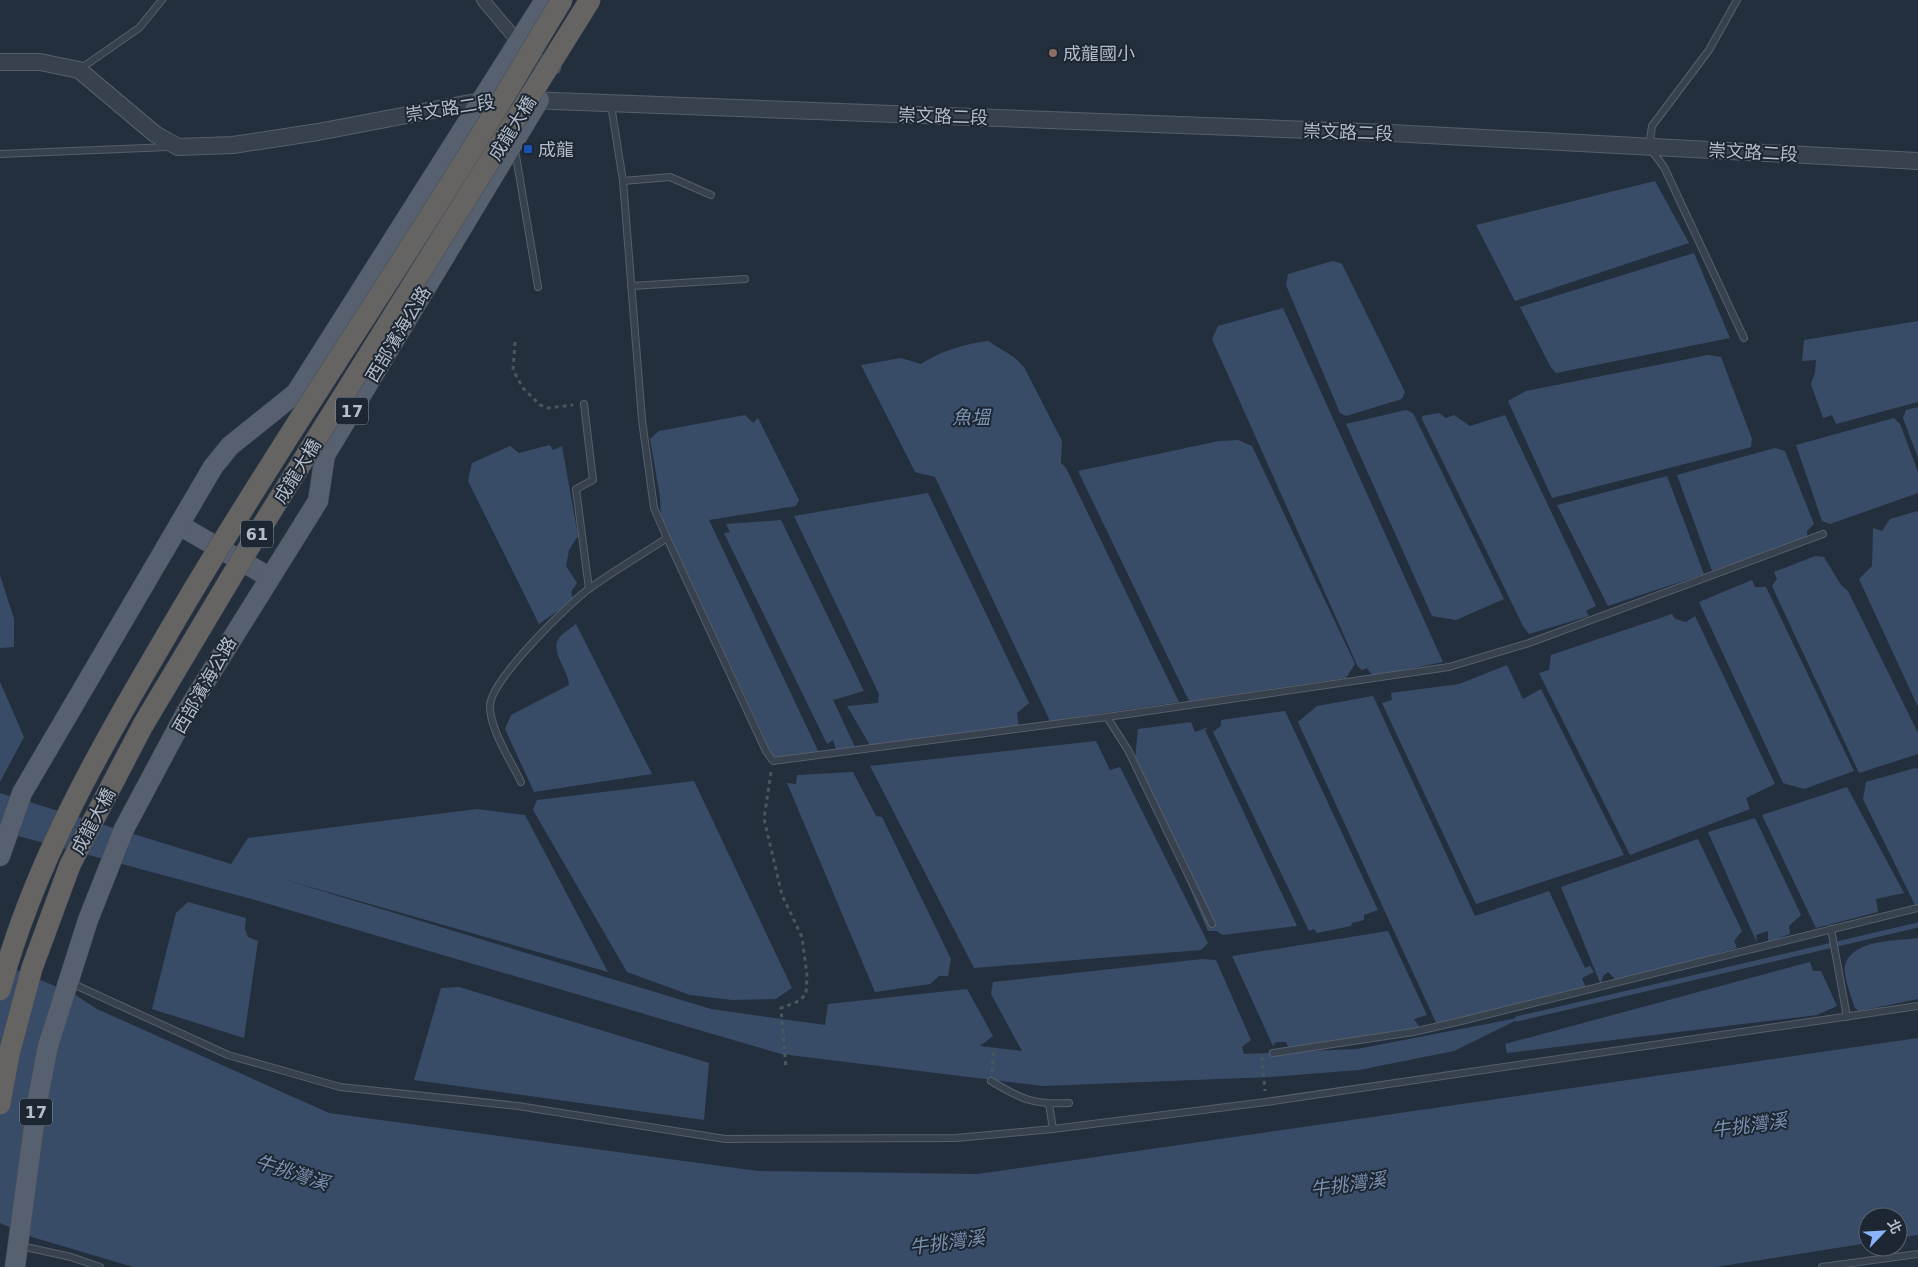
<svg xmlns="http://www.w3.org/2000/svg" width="1918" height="1267" font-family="'DejaVu Sans','Noto Sans TC',sans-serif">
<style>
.water{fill:#394c67}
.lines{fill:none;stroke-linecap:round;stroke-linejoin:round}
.stream{stroke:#394c67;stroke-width:5}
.service-casing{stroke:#565f6c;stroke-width:8}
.minor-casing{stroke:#565f6c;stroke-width:14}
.tertiary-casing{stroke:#565f6c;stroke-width:18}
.primary-casing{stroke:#414a57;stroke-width:21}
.path{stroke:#44595c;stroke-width:3;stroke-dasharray:4 4;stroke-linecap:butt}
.service{stroke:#38414e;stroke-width:6}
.minor{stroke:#38414e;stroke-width:12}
.tertiary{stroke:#38414e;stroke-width:16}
.primary{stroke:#56606e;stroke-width:20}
.trunk-bridge-casing{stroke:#434c59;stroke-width:22;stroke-linecap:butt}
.trunk-bridge{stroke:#656462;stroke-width:21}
.education-dot{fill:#8d6e63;stroke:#1d2633;stroke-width:2}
.transit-dot{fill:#1a4fb4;stroke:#1d2633;stroke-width:2}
.labels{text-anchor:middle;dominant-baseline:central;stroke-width:4;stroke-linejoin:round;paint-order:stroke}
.shield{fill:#1d2633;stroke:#878f9c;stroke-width:1}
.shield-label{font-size:16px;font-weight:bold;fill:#b4bcc9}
.poi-label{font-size:18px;fill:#b4bcc9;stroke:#1d2633;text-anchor:start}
.street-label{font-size:18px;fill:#b4bcc9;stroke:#1d2633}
.water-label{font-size:19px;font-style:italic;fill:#7c92b1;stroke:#1d2633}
</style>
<rect width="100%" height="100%" fill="#242f3e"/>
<g class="water">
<polygon points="1655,181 1689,243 1515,301 1476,225"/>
<polygon points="1694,253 1730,338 1556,373 1550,366 1520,307"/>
<polygon points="1333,261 1342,264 1405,392 1402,399 1346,416 1340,413 1286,285 1288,274"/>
<polygon points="1283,308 1443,662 1373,676 1367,668 1362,670 1358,667 1212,339 1218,326"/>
<polygon points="1918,321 1918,402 1836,424 1832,415 1823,418 1811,384 1815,373 1816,360 1802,361 1804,340"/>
<path d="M 988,341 L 1015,358 L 1024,367 L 1062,441 L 1061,463 L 1066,468 L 1179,702 L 1050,721 L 935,477 L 915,472 L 861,365 L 901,358 L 921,364 C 941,351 964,344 988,341 Z"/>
<polygon points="1708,355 1721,357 1752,439 1751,447 1552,498 1508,401 1526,391"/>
<polygon points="1918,407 1918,458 1903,418 1906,410"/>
<polygon points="1406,410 1413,413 1504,599 1456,620 1432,616 1346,424"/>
<polygon points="1439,413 1446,418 1454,415 1470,426 1505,415 1596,606 1586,611 1589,616 1529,634 1523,626 1422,419 1422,416"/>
<polygon points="745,415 753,423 758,418 799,500 796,506 709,520 819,753 775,761 661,516 660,497 650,439 659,431"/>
<polygon points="1894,418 1900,424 1918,472 1918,493 1830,524 1822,521 1796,445"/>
<polygon points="1238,440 1252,446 1355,664 1346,678 1189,701 1078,471 1219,441"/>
<polygon points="550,445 553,450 562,446 578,536 569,550 566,566 577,583 571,592 573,600 539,624 468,481 472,463 510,446 519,453"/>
<polygon points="1775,448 1785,451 1814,524 1807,531 1807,537 1712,571 1677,475"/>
<polygon points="1667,476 1704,574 1608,606 1557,505"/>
<polygon points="928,493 1029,703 1017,713 1019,728 871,747 847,706 878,703 879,694 794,516"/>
<polygon points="1918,511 1918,707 1859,579 1872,566 1873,528 1882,531 1890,519"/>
<polygon points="781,520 864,691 833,700 855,747 837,752 833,740 827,744 724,533 730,532 726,524"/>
<polygon points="1815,556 1824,557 1841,585 1848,591 1918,733 1918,754 1859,773 1772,586 1777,579 1774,572"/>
<polygon points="0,575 14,619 14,647 0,648"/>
<polygon points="1752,580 1755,587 1766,587 1854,771 1804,789 1783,783 1699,602"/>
<polygon points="1672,614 1675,619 1686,622 1695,616 1775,784 1746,798 1750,809 1630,855 1539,673 1549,670 1551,655"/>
<path d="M 576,624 L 652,774 L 534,792 L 505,729 L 511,715 L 569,685 C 569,672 551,652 558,640 C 561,634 571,628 576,624 Z"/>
<polygon points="1507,665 1523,699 1541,689 1624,855 1476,904 1382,703 1392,700 1391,693 1459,684"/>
<polygon points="0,682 24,737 0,782"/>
<polygon points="1373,696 1475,916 1549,891 1585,968 1590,966 1594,972 1582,978 1586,988 1438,1027 1298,722 1317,706"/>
<polygon points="1285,711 1378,910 1364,915 1364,920 1352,923 1351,926 1317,933 1314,929 1309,931 1213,732 1221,726 1221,720"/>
<polygon points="1191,722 1195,732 1209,727 1205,730 1297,926 1222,935 1217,931 1208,931 1135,759 1138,729"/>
<polygon points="1096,741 1110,770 1120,767 1208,943 1201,950 974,968 870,766"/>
<polygon points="1915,768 1918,769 1918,905 1915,905 1863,799 1866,782"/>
<polygon points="853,772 876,816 882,817 951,959 948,976 939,976 930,984 875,992 787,783 796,784 797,775"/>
<polygon points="694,781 792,988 776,999 732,1000 690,995 627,972 533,810 537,800"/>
<polygon points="1847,787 1904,893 1876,899 1878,912 1816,928 1762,815"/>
<polygon points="0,793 231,864 248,838 477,809 525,815 608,972 279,878 711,1009 825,1025 828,1004 967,989 993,1036 980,1046 1022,1051 991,994 993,982 1202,959 1216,960 1251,1040 1242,1047 1244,1054 1357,1049 1523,1017 1454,1051 1359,1070 1270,1077 1043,1086 781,1054 262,902 0,831"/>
<polygon points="1755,818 1801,915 1789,926 1790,934 1768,942 1768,931 1756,935 1757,943 1708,832"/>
<polygon points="1698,839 1742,931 1734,941 1737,948 1618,982 1608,972 1603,976 1601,985 1561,887"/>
<polygon points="188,902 246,918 245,929 248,937 258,941 244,1038 152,1009 176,913"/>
<polygon points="1388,931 1427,1015 1414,1019 1420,1028 1289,1049 1286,1042 1276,1042 1273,1046 1232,956"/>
<path d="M 1918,938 L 1918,999 L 1859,1011 L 1855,1008 C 1852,999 1843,975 1845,966 C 1851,939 1897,941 1918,938 Z"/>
<polygon points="1810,962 1813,971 1821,971 1837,1006 1817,1015 1507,1053 1505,1044"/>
<polygon points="0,963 74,994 97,1009 329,1113 758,1171 978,1174 1918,1038 1918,1235 1898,1238 1898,1217 1868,1217 1868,1243 1716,1267 133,1267 32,1237 0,1223"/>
<polygon points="459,987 709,1063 704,1120 414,1080 441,988"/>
</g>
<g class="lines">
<polyline class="stream" points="1517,1019 1918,925"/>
<defs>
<g id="service">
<polyline points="1737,0 1709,50 1652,126 1649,147 1664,167 1744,338"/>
<polyline points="80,69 139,28 162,0"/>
<polyline points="515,150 538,287"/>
<polyline points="0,154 169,147"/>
<polyline points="623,181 670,177 711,195"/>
<polyline points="631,286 745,279"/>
<polyline points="584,404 593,480 576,489 589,589"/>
<polyline points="667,538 766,751 773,761 1107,717 1449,667 1529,643 1823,534"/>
<polyline points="1107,717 1128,750 1212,924"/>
<path d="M 521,782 C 511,761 489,728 490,705 C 492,679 568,604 590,588 C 615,570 641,555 667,538 L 654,508 L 642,420 L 623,181 L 611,105"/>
<polyline points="1831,929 1847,1017"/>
<polyline points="71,983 228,1055 340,1087 518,1106 725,1139 956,1138 1053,1129 1266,1102 1918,1006"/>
<polyline points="1273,1053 1413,1032 1461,1021 1918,908"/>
<path d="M 991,1081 C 1021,1099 1033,1105 1069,1103"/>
<polyline points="1049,1104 1053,1129"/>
<polyline points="21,1246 71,1257 100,1267"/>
<polyline points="1822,1267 1918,1254"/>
</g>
<polyline id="minor" points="483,0 531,57 554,68"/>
<g id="tertiary">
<polyline points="0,62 40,62 79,70 155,134 178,147 233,145 318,132 491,99"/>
<polyline points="528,100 1390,133 1918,161"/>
</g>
<g id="primary">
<polyline points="179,525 269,577"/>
<polyline points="0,856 22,793 213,467 230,446 296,393 545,0"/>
<polyline points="15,1267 37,1103 48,1046 88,920 124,829 187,711 318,501 325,455 539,100"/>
</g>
</defs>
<use href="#service" class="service-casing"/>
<use href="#minor" class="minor-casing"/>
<use href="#tertiary" class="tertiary-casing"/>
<use href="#primary" class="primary-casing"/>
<g class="path">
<polyline points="515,342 513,370 523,388 540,405 548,408 573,405"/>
<polyline points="771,772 764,819 782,895 802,937 807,975 806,994 799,1001 781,1008 786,1068"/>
<polyline points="1262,1057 1265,1091"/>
<polyline points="992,1072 994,1050"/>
</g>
<use href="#service" class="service"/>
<use href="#minor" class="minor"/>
<use href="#tertiary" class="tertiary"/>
<use href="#primary" class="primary"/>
<defs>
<g id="trunk-bridge">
<path d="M 0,990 C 37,851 113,727 185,604 C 275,452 374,307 467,157 C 500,105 530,52 562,0"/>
<polyline points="0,1104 9,1054 32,968 70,865 143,725 254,539 590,0"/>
</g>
</defs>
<use href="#trunk-bridge" class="trunk-bridge-casing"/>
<use href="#trunk-bridge" class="trunk-bridge"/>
</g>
<circle class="education-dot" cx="1053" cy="53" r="5"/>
<rect class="transit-dot" x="523" y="144" width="10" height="10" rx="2.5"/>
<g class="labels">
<g class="shield">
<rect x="336" y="397.5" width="32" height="27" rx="4"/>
<rect x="241" y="520.5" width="32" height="27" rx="4"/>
<rect x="20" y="1098.5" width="32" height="27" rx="4"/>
</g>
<g class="shield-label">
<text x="352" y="411">17</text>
<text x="257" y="534">61</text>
<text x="36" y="1112">17</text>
</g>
<g class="poi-label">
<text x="1063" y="53">成龍國小</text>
<text x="538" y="149">成龍</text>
</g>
<g class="street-label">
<text transform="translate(450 108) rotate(-9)">崇文路二段</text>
<text transform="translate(943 116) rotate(2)">崇文路二段</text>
<text transform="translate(512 128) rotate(-58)">成龍大橋</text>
<text transform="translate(1348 132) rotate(2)">崇文路二段</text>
<text transform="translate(1753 152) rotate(3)">崇文路二段</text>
<text transform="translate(398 334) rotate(-59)">西部濱海公路</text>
<text transform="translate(297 471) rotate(-58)">成龍大橋</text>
<text transform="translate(204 685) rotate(-60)">西部濱海公路</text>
<text transform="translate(93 821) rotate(-62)">成龍大橋</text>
</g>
<g class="water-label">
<text x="971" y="417">魚塭</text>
<text transform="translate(1749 1125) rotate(-8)">牛挑灣溪</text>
<text transform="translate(292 1172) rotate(18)">牛挑灣溪</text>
<text transform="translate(1348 1184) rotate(-8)">牛挑灣溪</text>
<text transform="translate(947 1242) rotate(-8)">牛挑灣溪</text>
</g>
</g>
<g transform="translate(1883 1232) rotate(65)"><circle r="24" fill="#1d2633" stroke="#59626f"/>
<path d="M0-4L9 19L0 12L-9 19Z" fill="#8ab4f8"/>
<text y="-8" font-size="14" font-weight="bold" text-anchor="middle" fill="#b4bcc9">北</text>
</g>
</svg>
